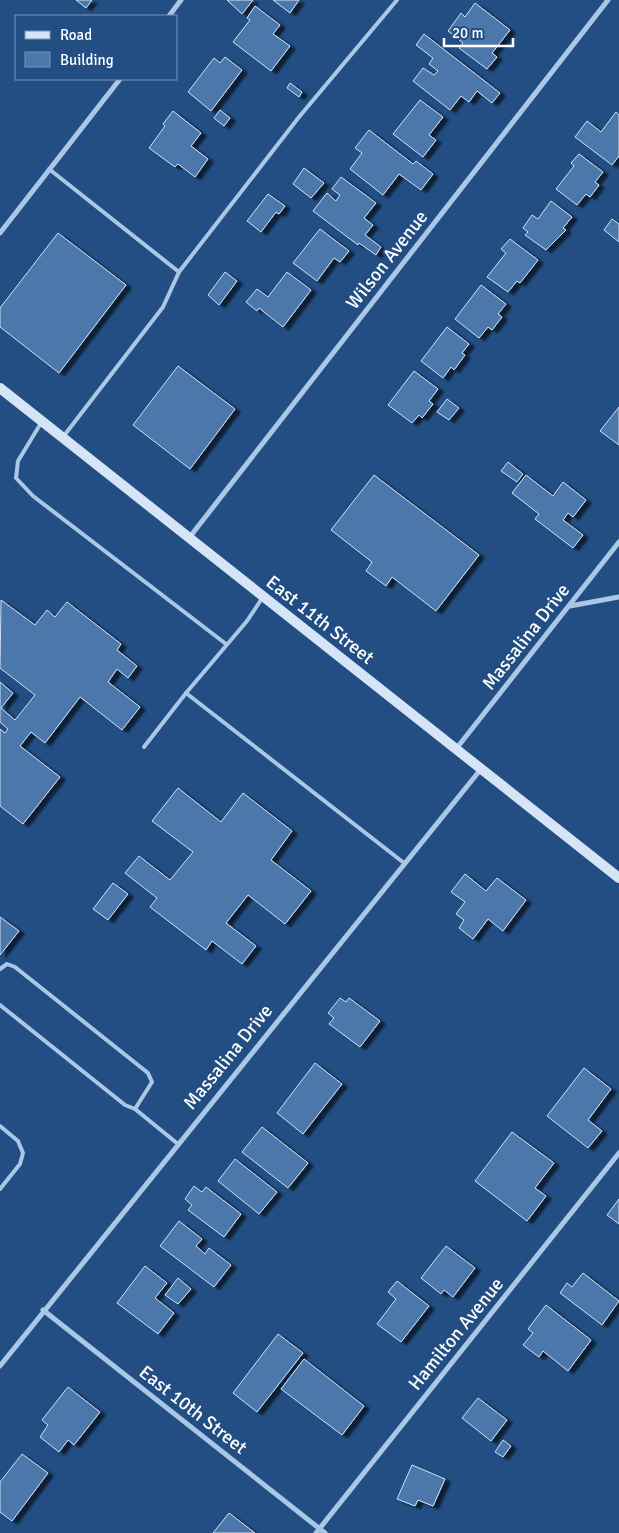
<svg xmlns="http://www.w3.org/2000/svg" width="619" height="1533" font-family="Signika,sans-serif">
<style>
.building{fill:#4b77ab;stroke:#cee1f6;filter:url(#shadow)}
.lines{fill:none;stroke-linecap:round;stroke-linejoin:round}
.lane{stroke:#abc7e8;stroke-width:4}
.street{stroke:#abc7e8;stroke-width:5}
.secondary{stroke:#d5e4f7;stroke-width:10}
.labels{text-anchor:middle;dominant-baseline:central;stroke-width:4.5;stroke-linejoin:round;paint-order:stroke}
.street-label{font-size:19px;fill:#fff;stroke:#224e83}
</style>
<defs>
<filter id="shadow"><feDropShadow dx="5.5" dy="3" stdDeviation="1" flood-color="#0009"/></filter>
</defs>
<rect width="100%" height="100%" fill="#224e83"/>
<g class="building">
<polygon points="76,0 92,0 86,8"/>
<polygon points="227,0 253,0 242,14"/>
<polygon points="273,0 299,0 290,13"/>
<polygon points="475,3 510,30 492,53 497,57 487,69 459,48 463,43 448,31 461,13 465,17"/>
<polygon points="255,6 280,25 273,34 290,46 271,71 233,42 250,20 247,18"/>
<polygon points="424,34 500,93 492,103 477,91 469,102 461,96 450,110 413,81 423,68 434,75 438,71 429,64 433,58 416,45"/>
<polygon points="225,57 242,70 211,111 188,92 214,58 220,63"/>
<polygon points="290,83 302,92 299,97 287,88"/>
<polygon points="420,100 443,117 429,135 436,140 423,157 393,134"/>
<polygon points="220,110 230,118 224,126 214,118"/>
<polygon points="173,111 201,133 191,146 208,159 195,177 178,164 175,167 149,148 165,126 163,124"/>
<polygon points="616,112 619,115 619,156 612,165 575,137 587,121 601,132"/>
<polygon points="369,130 413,164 416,161 433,174 421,190 399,174 383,195 350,169 362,153 355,148"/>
<polygon points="579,154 603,172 595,182 599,185 590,197 586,194 577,205 556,189 574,166 571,163"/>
<polygon points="304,168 324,183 311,198 293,184"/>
<polygon points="341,177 376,203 364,218 373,225 365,235 381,247 376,255 359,243 358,245 313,211 327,193 336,201 340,195 332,189"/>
<polygon points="268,194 285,206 279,214 276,212 261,232 247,221"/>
<polygon points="551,201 572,217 563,228 566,230 546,250 525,235 528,232 523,228 532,215 538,219"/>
<polygon points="612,219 619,224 619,242 604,230"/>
<polygon points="320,229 349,251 340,262 334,258 317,281 293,263"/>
<polygon points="58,233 126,285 59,373 0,327 0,308"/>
<polygon points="510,239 538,260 520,283 517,281 508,292 487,277 506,253 501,249"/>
<polygon points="225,272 237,281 219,305 208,295"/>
<polygon points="287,272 311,290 283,327 259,308 257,311 246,302 257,289 268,297"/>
<polygon points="481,285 506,304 498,314 502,317 492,330 488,327 479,338 455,319"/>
<polygon points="447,327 469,344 462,353 465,355 454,370 451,367 443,378 421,361"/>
<polygon points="178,366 235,409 190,469 133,425"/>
<polygon points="414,371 438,389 429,401 433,404 422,418 419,415 412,423 388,405"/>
<polygon points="447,399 459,408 449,420 437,412"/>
<polygon points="619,407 619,445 600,431"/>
<polygon points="508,462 523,474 517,482 501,471"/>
<polygon points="374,475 479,555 436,611 392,577 386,586 366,571 372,562 331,530"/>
<polygon points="526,475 553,496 563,482 586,500 573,517 568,513 563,520 583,535 573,548 535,519 539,514 512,493"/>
<polygon points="1,600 35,625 47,610 55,617 67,602 121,644 117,650 137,666 128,678 117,669 108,682 140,707 122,730 80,697 45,743 31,732 20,746 60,777 23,824 0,806 0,729 5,733 8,729 0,722 0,682 13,693 1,708 15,720 35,695 0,668"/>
<polygon points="178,788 221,822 243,793 292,831 271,860 311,891 285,924 248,895 226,923 256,946 242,964 212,941 206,950 150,907 157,898 125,873 139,856 170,880 193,852 152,821"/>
<polygon points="465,874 486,891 497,878 526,900 503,931 488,919 473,939 459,928 464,920 456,914 465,902 451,892"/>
<polygon points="113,883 128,894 108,920 93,909"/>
<polygon points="0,917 19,931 0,955"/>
<polygon points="340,998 346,1002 349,998 380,1021 360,1047 329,1024 334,1018 328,1013"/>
<polygon points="315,1063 342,1084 303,1134 277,1113"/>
<polygon points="584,1068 611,1089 588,1120 602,1131 588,1148 547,1116"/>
<polygon points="262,1127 308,1163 288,1188 242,1152"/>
<polygon points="512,1132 554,1163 535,1188 546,1196 527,1221 475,1181"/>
<polygon points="235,1159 277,1192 259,1214 218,1181"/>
<polygon points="194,1186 202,1192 206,1187 241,1214 224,1237 188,1210 192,1205 185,1199"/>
<polygon points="619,1199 619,1224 607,1215"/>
<polygon points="179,1221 202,1239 196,1246 205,1254 209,1248 231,1265 214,1287 160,1246"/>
<polygon points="446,1246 475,1268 453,1297 444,1290 441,1294 421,1278"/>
<polygon points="145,1266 167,1283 155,1298 174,1313 158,1334 117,1303"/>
<polygon points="583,1273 619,1301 602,1325 560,1293 567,1283 572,1287"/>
<polygon points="178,1278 191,1289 178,1304 165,1295"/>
<polygon points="397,1281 429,1306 401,1342 377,1324 396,1299 388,1292"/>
<polygon points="546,1305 591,1340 568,1371 543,1351 539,1357 523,1345 533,1333 528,1329"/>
<polygon points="278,1334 303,1353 257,1412 233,1393"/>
<polygon points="304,1359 364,1406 342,1435 281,1389"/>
<polygon points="68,1387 100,1412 74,1445 68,1440 59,1452 40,1437 48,1425 42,1420"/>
<polygon points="478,1398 507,1420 491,1441 462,1418"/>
<polygon points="503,1440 511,1446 503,1457 495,1452"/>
<polygon points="22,1454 48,1473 12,1521 0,1512 0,1482"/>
<polygon points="412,1465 445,1479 433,1506 418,1500 415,1506 397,1499"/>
<polygon points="229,1513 255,1533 213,1533"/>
</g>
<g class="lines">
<g class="lane">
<polyline points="49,169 179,272 163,307 63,437"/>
<polyline points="179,272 299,117 397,0"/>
<polyline points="41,423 18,461 16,478 33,496 226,644"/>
<polyline points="263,597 247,621 186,693 404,863"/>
<polyline points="144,747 186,693"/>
<polyline points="0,969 7,964 15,967 148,1073 152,1082 135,1109"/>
<polyline points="0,1005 125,1105 135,1109 178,1144"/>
<polyline points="0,1126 18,1141 23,1153 20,1164 0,1189"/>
</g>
<g class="street">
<polyline points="169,16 181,0"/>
<polyline points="0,233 120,79"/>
<polyline points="189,538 608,0"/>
<polyline points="570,606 619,597"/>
<polyline points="456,749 619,542"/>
<polyline points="43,1310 325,1533"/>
<polyline points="0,1366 481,769"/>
<polyline points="316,1533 619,1153"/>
</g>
<polyline class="secondary" points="0,388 619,878"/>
</g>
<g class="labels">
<g class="street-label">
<text transform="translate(387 260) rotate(-52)">Wilson Avenue</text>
<text transform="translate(320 620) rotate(38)">East 11th Street</text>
<text transform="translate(526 637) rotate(-52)">Massalina Drive</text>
<text transform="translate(228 1057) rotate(-51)">Massalina Drive</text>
<text transform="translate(456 1334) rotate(-51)">Hamilton Avenue</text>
<text transform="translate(193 1410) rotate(38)">East 10th Street</text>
</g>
</g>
<rect x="15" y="15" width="162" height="65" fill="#224e83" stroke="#7a95b5"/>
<rect x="25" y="31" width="25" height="8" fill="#d5e4f7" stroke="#7a95b5"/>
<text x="60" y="40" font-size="15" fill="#ffffff">Road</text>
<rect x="25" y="52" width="25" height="15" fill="#4b77ab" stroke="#7a95b5"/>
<text x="60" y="65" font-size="15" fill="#ffffff">Building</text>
<path d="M444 38v8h69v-8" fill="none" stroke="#ffffff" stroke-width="2.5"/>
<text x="452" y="38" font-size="15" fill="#ffffff" stroke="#224e83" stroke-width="4" paint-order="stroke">20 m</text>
</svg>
